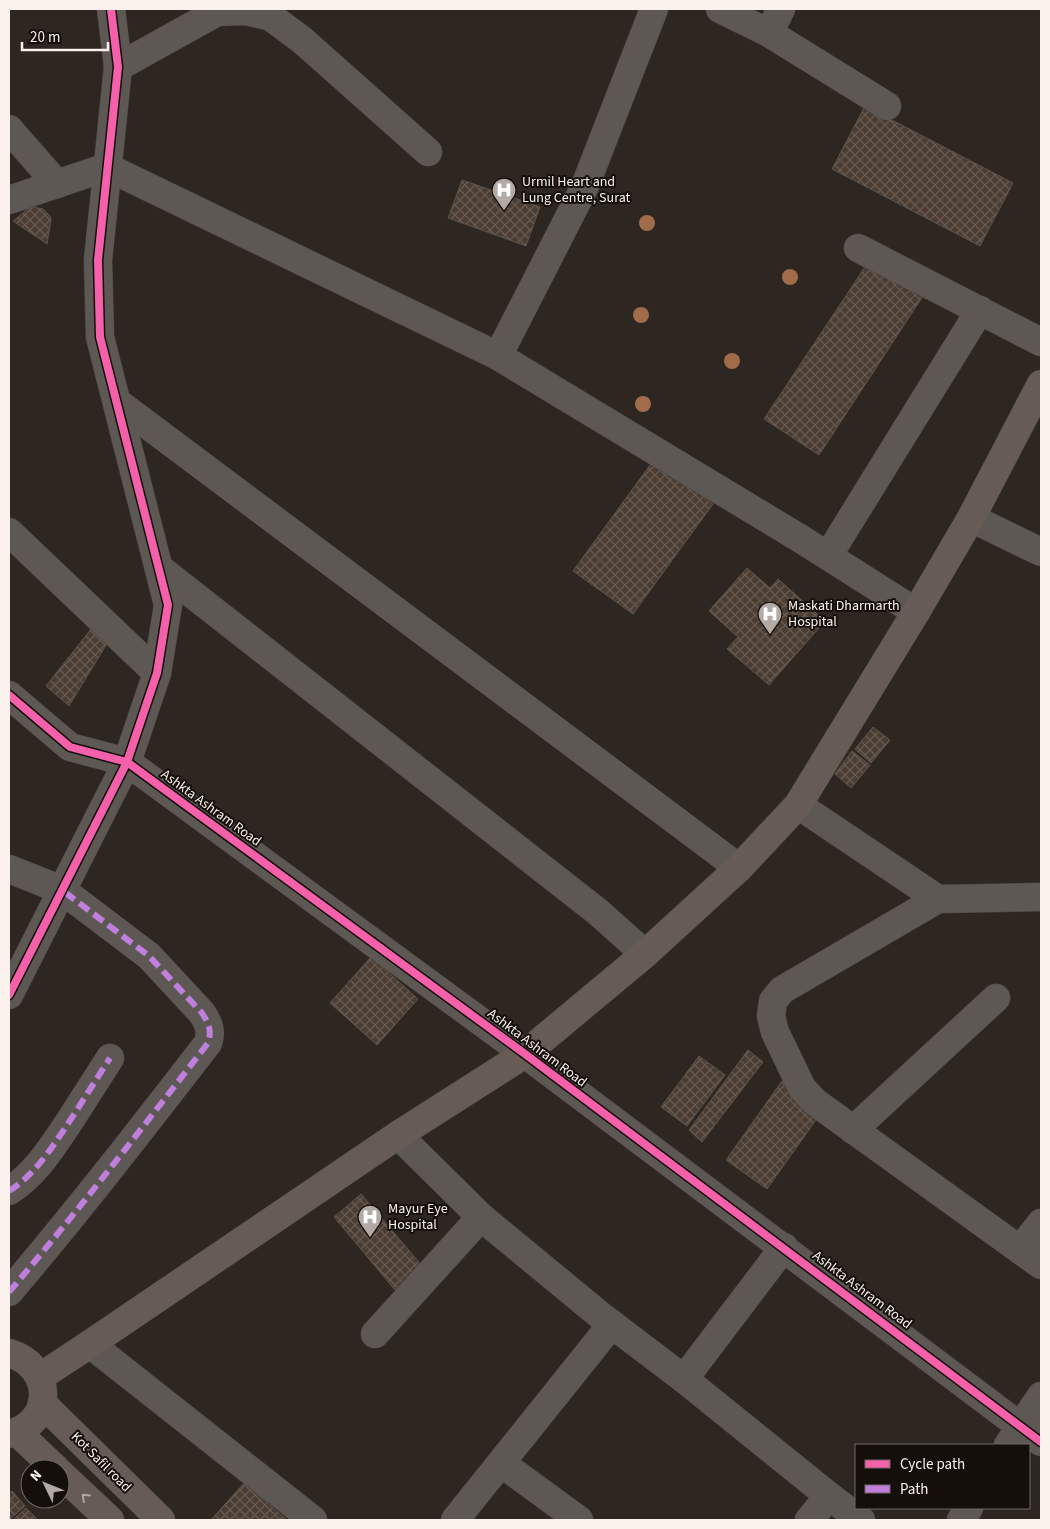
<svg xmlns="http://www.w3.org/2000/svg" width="1050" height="1529" font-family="'Source Sans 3',sans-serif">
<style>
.building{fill:url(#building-cross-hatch);stroke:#5a5450}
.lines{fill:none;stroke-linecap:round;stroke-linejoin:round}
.minor-casing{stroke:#4b4440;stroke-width:29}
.major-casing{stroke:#4b4440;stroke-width:29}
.minor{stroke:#5d5854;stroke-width:28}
.major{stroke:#675c55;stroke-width:28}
.quiet{stroke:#c07fdc;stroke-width:6;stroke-dasharray:12 6;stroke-linecap:butt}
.cycleway-casing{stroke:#150f0c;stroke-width:11}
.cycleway{stroke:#f560ab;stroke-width:8}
.tree{fill:#a06c4a}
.oneway{stroke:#b1a6a0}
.labels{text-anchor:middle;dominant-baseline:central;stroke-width:4;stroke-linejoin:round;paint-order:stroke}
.poi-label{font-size:14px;fill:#fbf1ec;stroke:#150f0c;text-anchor:start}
.street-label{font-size:14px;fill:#fbf1ec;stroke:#150f0c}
</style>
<defs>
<pattern id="building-cross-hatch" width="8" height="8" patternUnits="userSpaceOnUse" patternTransform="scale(1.25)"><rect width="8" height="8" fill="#4c3d33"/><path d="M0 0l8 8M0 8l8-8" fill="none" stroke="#675a51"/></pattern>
</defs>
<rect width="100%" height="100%" fill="#2d2621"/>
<g class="building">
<polygon points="865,106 1013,183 980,246 832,169"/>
<polygon points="462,180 540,207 526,246 448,218"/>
<polygon points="33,207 43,209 50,216 51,220 47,244 13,221 29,208"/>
<polygon points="869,261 923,296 819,455 764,419"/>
<polygon points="653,461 713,504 633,614 573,571"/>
<polygon points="747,568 770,588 778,579 825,621 769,685 727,649 738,637 709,611"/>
<polygon points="95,624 111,637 69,706 46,686"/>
<polygon points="873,727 890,740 871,763 855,749"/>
<polygon points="852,751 870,765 851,788 835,774"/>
<polygon points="371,957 418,999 377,1045 330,1003"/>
<polygon points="748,1050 763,1062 702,1142 689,1130"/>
<polygon points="699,1056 725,1075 687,1126 661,1107"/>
<polygon points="782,1081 823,1110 767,1189 726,1160"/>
<polygon points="361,1194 423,1267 395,1290 334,1217"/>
<polygon points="244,1483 287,1520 211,1520"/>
<polygon points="12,1491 25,1506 9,1520 9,1494"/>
<polygon points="26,1508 38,1520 13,1520"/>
</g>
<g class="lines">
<defs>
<g id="minor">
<polyline points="720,9 769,33 887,106"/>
<polyline points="769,33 781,9"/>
<polyline points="118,67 217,12 246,11 271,17 302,40 428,152"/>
<polyline points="9,129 57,184"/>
<polyline points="9,200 107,167 498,356 801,539 916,612"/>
<polyline points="858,248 1041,342"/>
<polyline points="498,356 585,186 654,9"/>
<polyline points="117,402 739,868"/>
<polyline points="971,518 1041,552"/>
<polyline points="9,532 157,673"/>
<polyline points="828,556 980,310"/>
<polyline points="159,568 598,912 645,954"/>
<polyline points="9,695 70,747 127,762 525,1054 1041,1442"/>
<polyline points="798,805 938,899 1041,897"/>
<path d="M 9,869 L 62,890 L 149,956 L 202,1013 C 209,1024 212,1031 208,1043 C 143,1127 78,1211 9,1292"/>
<polyline points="938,899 782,990 773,1001 771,1016 775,1032 802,1088 815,1102 1041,1265"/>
<polyline points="9,995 127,762 157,673 168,605 100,337 98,260 118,67 111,9"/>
<polyline points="853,1130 996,998"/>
<polyline points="398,1135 481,1217 601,1316 684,1379 829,1496 861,1520"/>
<path d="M 9,1191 C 36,1174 53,1146 71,1119 C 84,1099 97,1078 110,1058"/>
<polyline points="1020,1250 1041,1223"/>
<polyline points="375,1334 481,1217"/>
<polyline points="90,1344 313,1520"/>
<polyline points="684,1379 784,1247"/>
<polyline points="1008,1445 1041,1396"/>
<polyline points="501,1463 579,1520"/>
<polyline points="455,1520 612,1324"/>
<polyline points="809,1520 829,1496"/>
<polyline points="961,1520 969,1508"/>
</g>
<g id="major">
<path d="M 9,1353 C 54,1366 55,1423 9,1434"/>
<polyline points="40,1377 90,1344 398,1135 525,1054 645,954 739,868 798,805 916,612 971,518 1041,384"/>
<polyline points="42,1403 161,1520"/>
<polyline points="17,1432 56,1469"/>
<polyline points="60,1473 110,1520"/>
</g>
</defs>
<use href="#minor" class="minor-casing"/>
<use href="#major" class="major-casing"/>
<use href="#minor" class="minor"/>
<use href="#major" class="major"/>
<g class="quiet">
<path d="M 9,1191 C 36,1174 53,1146 71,1119 C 84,1099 97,1078 110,1058"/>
<path d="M 9,1292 C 78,1211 143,1127 208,1043 C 212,1031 209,1024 202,1013 L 149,956 L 62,890"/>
</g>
<defs>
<g id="cycleway">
<polyline points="9,695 70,747 127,762 525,1054 1041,1442"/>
<polyline points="9,995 127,762 157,673 168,605 100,337 98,260 118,67 111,9"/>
</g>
</defs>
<use href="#cycleway" class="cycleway-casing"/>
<use href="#cycleway" class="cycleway"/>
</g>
<g class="tree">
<circle cx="647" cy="223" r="8"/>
<circle cx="790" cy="277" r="8"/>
<circle cx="641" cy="315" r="8"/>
<circle cx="732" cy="361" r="8"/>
<circle cx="643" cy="404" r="8"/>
</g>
<defs><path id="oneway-chevron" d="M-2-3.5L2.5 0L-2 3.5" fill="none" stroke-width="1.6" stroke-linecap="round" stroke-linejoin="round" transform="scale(1.25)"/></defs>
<use class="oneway" href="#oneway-chevron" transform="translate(85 1497) rotate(-137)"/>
<defs>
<symbol id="hospital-pin" viewBox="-11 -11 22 30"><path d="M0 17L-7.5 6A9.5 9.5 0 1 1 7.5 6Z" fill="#b3aaa5" stroke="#150f0c"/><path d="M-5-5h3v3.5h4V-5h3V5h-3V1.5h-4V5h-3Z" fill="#fff"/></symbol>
</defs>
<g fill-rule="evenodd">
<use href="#hospital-pin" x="490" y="176" width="28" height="38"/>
<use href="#hospital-pin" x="756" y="600" width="28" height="38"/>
<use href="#hospital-pin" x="356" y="1203" width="28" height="38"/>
</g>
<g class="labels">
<g class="poi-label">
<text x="522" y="182">Urmil Heart and<tspan x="522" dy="16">Lung Centre, Surat</tspan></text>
<text x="788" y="606">Maskati Dharmarth<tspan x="788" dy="16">Hospital</tspan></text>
<text x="388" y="1209">Mayur Eye<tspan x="388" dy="16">Hospital</tspan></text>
</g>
<g class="street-label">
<text transform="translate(211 808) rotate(36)">Ashkta Ashram Road</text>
<text transform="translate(537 1048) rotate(37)">Ashkta Ashram Road</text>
<text transform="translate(862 1290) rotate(37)">Ashkta Ashram Road</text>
<text transform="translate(101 1462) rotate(45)">Kot Safil road</text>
</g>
</g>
<rect width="1050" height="1529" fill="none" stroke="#fbf1ec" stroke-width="20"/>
<rect x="855" y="1444" width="175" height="65" fill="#150f0c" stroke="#716966"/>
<rect x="865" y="1460" width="25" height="8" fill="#f560ab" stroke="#716966"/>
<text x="900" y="1469" font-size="15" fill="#fbf1ec">Cycle path</text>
<rect x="865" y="1485" width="25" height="8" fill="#c07fdc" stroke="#716966"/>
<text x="900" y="1494" font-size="15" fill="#fbf1ec">Path</text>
<g transform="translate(45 1484) rotate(313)"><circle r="24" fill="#150f0c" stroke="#716966"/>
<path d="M0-4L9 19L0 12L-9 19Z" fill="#b3aaa5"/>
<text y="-8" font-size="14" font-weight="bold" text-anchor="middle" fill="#fbf1ec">N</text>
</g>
<path d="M22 42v8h86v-8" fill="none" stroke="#fbf1ec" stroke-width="2.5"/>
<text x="30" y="42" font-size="15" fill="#fbf1ec" stroke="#150f0c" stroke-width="4" paint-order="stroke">20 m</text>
</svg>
